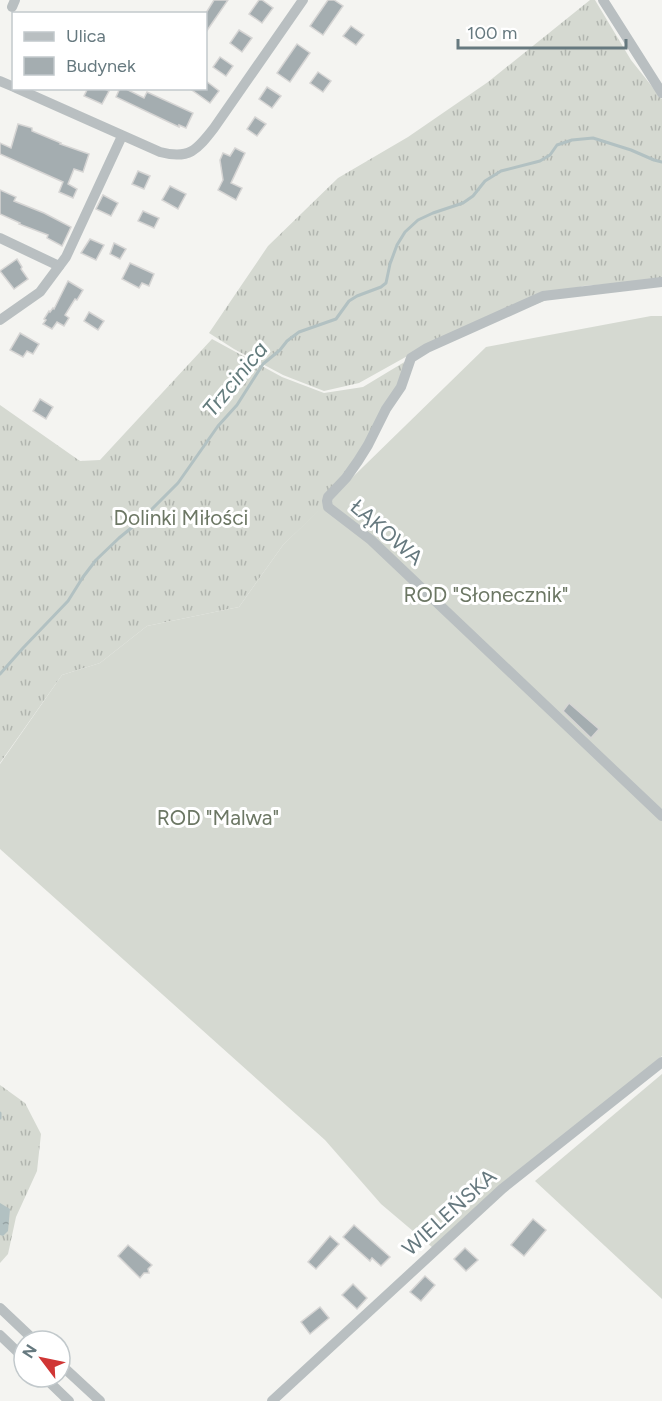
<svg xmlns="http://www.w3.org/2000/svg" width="662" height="1401" font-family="Figtree,sans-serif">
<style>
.grass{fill:url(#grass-tufts)}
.garden{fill:#d5d9d1}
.water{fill:url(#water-ripples)}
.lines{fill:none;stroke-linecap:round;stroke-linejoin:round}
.stream{stroke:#b2c1c2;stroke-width:3}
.building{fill:#a4adb0;stroke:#d6d5d4;stroke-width:1.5}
.minor{stroke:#b9bfc1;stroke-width:10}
.labels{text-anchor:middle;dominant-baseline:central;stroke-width:6;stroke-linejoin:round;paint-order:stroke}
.park-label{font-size:21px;fill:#6c7764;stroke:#fff}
.street-label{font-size:21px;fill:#66797f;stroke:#fff}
.water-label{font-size:22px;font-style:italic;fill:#627b7c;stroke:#fff}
</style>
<defs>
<pattern id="grass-tufts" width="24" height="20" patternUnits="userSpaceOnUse" patternTransform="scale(1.5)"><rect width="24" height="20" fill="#d5d9d1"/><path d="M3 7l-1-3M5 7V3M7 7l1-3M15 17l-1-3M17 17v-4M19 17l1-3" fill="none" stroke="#b1b5af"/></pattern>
<pattern id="water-ripples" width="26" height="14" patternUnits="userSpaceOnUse" patternTransform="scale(1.5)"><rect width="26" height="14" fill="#b2c1c2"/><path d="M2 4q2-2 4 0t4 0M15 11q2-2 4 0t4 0" fill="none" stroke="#95a2a3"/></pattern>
</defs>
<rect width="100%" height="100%" fill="#f4f4f1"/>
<g class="grass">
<polygon points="590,0 595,0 631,60 662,99 662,280 583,286 420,349 359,383 324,391 283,375 234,349 209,333 268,246 338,178 408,137 488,82"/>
<polygon points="212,339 282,377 324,393 363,387 411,358 401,387 326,504 283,545 239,607 147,626 100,663 62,675 0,763 0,405 80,461 100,460"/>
<polygon points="0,1085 25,1103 41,1134 37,1171 16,1217 8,1254 0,1263"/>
</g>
<g class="garden">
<polygon points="651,316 662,316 662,1056 433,1248 381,1204 325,1140 0,849 0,764 62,675 100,663 147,626 239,607 283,545 486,347"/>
<polygon points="662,1074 662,1299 535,1181"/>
</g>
<polygon class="water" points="0,1203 10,1209 8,1231 3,1236 0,1235"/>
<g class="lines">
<g class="stream">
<polyline points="0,674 23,648 68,601 83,577 96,560 119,538 141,520 178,483 218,426 237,405 263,364 280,350 287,341 299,332 336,319 349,301 357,296 381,287 386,283 390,264 397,245 405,232 418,220 433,213 463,203 473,196 485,181 501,171 540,161 550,155 557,145 572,140 593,138 631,150 654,160 662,162"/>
<polyline points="0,1113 0,1118"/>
</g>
</g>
<g class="building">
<polygon points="214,0 228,0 206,32 206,13"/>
<polygon points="259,0 262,0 273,8 262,23 249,14"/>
<polygon points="328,0 334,0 343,6 323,35 310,26"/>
<polygon points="351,26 364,35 356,45 343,36"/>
<polygon points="239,30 252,38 242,52 230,43"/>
<polygon points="297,44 310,53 290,82 277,73"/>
<polygon points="220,57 233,66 226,76 213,67"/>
<polygon points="318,72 331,81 323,92 310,83"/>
<polygon points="206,81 219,91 210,103 189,88 206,88"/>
<polygon points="267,87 281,96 272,108 259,99"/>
<polygon points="88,88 103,88 109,91 102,104 84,96"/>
<polygon points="120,88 124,88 144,98 147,92 193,113 186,128 179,125 179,127 116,97"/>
<polygon points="255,117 266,124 257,136 247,129"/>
<polygon points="18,124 32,128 32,131 61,143 60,144 89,154 83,172 74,169 68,184 77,189 73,198 59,192 63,182 0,154 0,143 11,148"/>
<polygon points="235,148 245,153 231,183 242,188 236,200 218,190 223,180 220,160 223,153 230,156"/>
<polygon points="138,171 150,176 144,189 132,184"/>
<polygon points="170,186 186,194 178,209 162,200"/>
<polygon points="0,190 16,197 14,201 44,213 71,227 62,246 47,238 48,235 19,224 20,223 0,214"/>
<polygon points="103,195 118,203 111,216 96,209"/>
<polygon points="143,211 159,218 154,228 138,221"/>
<polygon points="90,239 104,245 96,260 81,253"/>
<polygon points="114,243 126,249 120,259 110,254"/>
<polygon points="17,259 22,267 21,269 28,279 14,289 0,271"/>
<polygon points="130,263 154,274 149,286 142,283 139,288 122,279"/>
<polygon points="68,281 83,290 77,300 75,299 65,315 69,318 64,326 57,322 52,329 43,324 46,320 44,319 49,311 50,312 53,308 54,309"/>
<polygon points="89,312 104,321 98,330 84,321"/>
<polygon points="20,333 39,344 33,354 27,351 23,357 10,350"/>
<polygon points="40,399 53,407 46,419 33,411"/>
<polygon points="569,703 599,729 591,738 563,711"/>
<polygon points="533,1219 546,1230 524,1256 511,1245"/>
<polygon points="354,1225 390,1257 381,1266 372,1258 370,1261 343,1237"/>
<polygon points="330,1236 339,1244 316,1269 308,1262"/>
<polygon points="128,1245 152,1265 148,1269 149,1273 144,1273 140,1278 118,1256"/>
<polygon points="465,1248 478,1260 466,1271 454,1259"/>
<polygon points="425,1276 435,1285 421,1301 410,1292"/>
<polygon points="353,1284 367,1298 357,1309 342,1295"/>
<polygon points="320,1307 329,1318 310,1334 301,1322"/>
</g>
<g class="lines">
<g class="minor">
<polyline points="603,0 662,93"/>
<polyline points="12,7 15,0"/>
<polyline points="0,81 14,87"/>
<path d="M 16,88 L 160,152 C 189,160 197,150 214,128 L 303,0"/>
<polyline points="0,238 59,266"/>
<polyline points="662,282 543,296 427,348 411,358 401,387 386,409 368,445 358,461 346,478 328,497 327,501 328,507 371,540 662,816"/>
<polyline points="0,320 40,292 66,257 122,136"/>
<polyline points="0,1308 35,1341"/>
<polyline points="0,1335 24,1358"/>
<polyline points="60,1364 100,1401"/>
<polyline points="44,1377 69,1401"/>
<polyline points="272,1401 502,1189 662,1062"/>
</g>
</g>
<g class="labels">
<g class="park-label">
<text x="181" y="517">Dolinki Miłości</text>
<text x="486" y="594">ROD "Słonecznik"</text>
<text x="218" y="817">ROD "Malwa"</text>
</g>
<g class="street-label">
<text transform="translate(387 532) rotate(41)">ŁĄKOWA</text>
<text transform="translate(449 1212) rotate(-42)">WIELEŃSKA</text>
</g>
<g class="water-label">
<text transform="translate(235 379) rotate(-51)">Trzcinica</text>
</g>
</g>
<rect x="12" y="12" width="195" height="78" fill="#ffffff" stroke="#c2c9cc" stroke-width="1.5"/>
<rect x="24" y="32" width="30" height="9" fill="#b9bfc1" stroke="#c2c9cc" stroke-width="1.5"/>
<text x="66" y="42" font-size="18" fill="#66797f">Ulica</text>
<rect x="24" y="57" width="30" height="18" fill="#a4adb0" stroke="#c2c9cc" stroke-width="1.5"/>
<text x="66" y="72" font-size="18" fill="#66797f">Budynek</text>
<g transform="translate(42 1359) rotate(302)"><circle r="28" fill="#ffffff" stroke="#c2c9cc" stroke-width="1.5"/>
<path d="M0-4.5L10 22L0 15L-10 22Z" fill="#d03635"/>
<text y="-9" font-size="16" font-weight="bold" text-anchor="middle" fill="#66797f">N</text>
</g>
<path d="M458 39v9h168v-9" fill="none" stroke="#66797f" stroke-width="3"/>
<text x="467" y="39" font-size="18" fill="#66797f" stroke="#ffffff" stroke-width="4.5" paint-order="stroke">100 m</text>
</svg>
